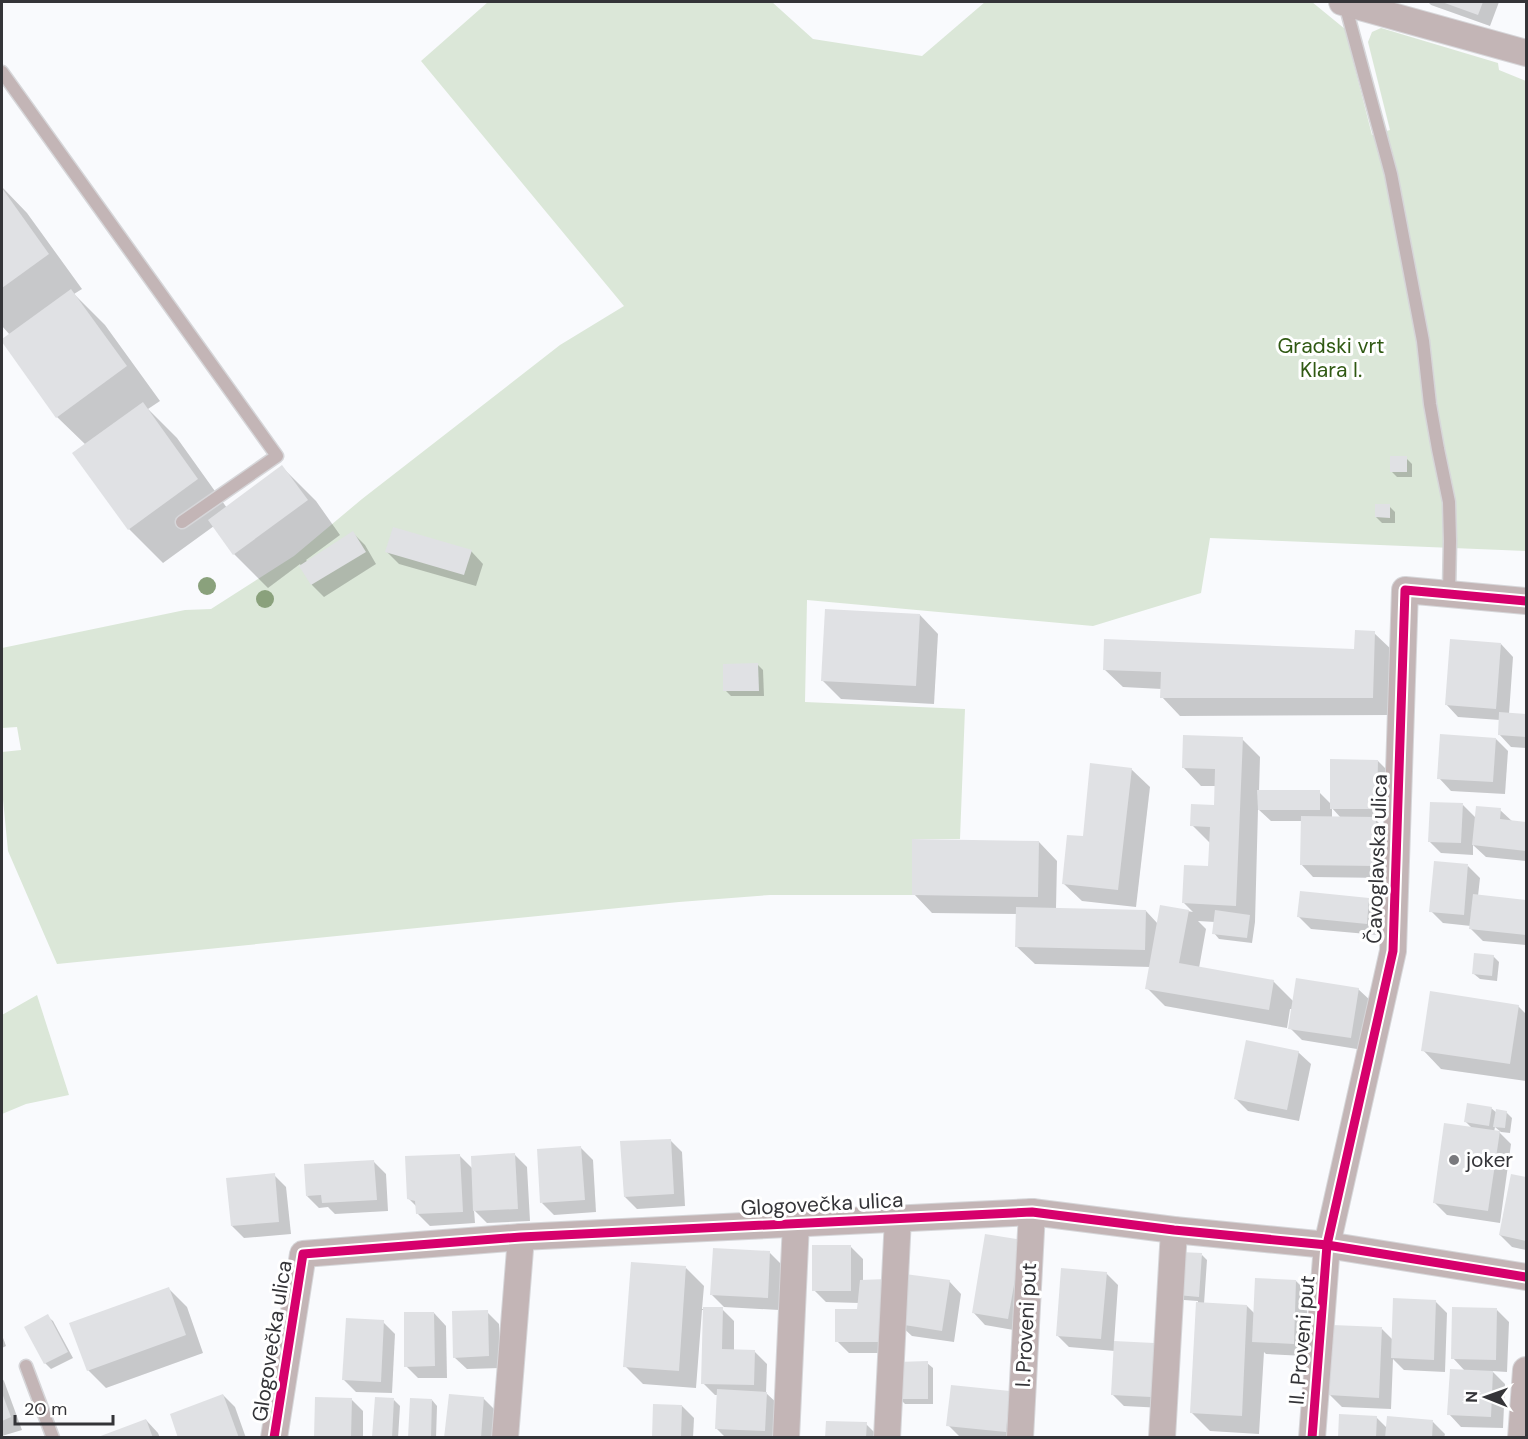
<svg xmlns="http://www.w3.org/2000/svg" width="1528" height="1439" font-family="'DM Sans',sans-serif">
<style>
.green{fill:#dbe7d8}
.shadow{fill:#0003;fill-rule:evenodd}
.building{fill:#e0e1e4}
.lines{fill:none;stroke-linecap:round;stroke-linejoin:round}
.lane-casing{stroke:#d6d6d9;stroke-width:15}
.street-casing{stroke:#d6d6d9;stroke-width:28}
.lane{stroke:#c3b5b6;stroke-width:12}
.street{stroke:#c3b5b6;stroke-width:26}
.cycleway-casing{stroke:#fff;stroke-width:13}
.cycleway{stroke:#d6006c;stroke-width:9}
.tree{fill:#8aa17c}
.poi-dot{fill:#79797d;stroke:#fff;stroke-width:2}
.labels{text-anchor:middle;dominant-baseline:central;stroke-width:6;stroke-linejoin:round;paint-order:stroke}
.park-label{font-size:21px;fill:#305913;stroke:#fff}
.street-label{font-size:21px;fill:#343438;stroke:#fff}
.poi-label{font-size:21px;fill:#343438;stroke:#fff;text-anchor:start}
</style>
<rect width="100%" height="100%" fill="#f9fafd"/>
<g class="green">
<polygon points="488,2 772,2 813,39 922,56 985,2 1312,2 1345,29 1372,135 1390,130 1368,42 1372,32 1381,28 1498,63 1499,70 1526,81 1526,551 1210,538 1201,593 1093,626 807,600 805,702 965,709 960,839 913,839 912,895 770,895 679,902 57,964 8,851 2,789 2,752 21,750 17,727 2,728 2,648 185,610 211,609 294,556 362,499 560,345 624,306 421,61"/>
<polygon points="37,995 69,1095 26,1104 2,1114 2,1015"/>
</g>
<g class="shadow">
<polygon points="1428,2 1499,2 1490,26 1431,5"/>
<polygon points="2,187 27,213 82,289 74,294 105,325 160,401 148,409 177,438 227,508 282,467 316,501 340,535 306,560 308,562 353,533 365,545 376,564 324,597 312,585 300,564 268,588 234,554 214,526 163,563 129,529 86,445 57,417 10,335 2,326"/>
<polygon points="1406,458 1412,464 1412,477 1397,477 1391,471"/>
<polygon points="1389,506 1395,512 1395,523 1382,523 1376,517"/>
<polygon points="471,551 483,564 476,586 399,564 387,552"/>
<polygon points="920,615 938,634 934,704 841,699 823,681"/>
<polygon points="1374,633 1393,651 1391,715 1180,716 1162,697 1162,689 1123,687 1104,669 1355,651"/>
<polygon points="1501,644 1513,657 1509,714 1526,715 1526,748 1511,747 1499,734 1500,720 1458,717 1446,704"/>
<polygon points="758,665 763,670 764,696 731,696 725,690"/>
<path d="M 1242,739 L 1260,757 L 1259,792 L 1319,792 L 1331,804 L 1378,761 L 1390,773 L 1389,821 L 1377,821 L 1387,831 L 1386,878 L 1313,877 L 1301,864 L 1302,821 L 1271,821 L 1258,809 L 1255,922 L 1252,943 L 1219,939 L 1214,933 L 1215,922 L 1198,921 L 1206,929 L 1199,968 L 1273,981 L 1294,1002 L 1358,989 L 1371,1001 L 1363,1050 L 1302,1040 L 1290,1028 L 1293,1009 L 1290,1009 L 1287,1028 L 1165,1006 L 1147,988 L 1151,967 L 1035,964 L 1016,946 L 1017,914 L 932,913 L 914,894 L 1039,842 L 1057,861 L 1056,909 L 1146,911 L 1158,924 L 1161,906 L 1193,912 L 1184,903 L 1210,868 L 1211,844 L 1192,825 L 1215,806 L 1216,786 L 1201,786 L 1183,767 ZM 1332,808 L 1341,818 L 1332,818 Z"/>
<polygon points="1496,739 1508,751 1505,794 1451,791 1439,778"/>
<polygon points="1131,769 1150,787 1136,907 1082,901 1063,883 1084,838"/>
<polygon points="1463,805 1476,818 1500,810 1513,822 1526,824 1526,861 1486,857 1473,845 1473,855 1441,853 1429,841"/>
<polygon points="1468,866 1480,878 1478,896 1526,901 1526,945 1483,941 1471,929 1471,926 1443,923 1431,911"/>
<polygon points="1369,899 1381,911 1378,935 1311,929 1299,917"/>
<polygon points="1493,956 1499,962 1497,981 1480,979 1474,974"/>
<polygon points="1518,1006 1526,1014 1526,1081 1441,1069 1423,1050"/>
<polygon points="1298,1052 1311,1064 1299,1121 1248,1111 1236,1099"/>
<polygon points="1491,1108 1497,1113 1506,1112 1512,1118 1510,1133 1501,1132 1495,1127 1494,1132 1499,1132 1511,1144 1500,1223 1447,1215 1435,1203 1472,1128 1465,1121"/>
<polygon points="670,1140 682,1152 685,1206 637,1209 625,1197"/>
<polygon points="581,1148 593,1160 596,1212 554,1215 542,1203"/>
<polygon points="459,1155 473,1169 515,1155 527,1167 530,1221 487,1223 474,1210 475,1223 430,1226 418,1214 417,1207 409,1199"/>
<polygon points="374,1162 386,1174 388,1211 335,1214 328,1207 319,1208 307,1196"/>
<polygon points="274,1175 286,1187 291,1234 244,1238 232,1226"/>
<polygon points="1512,1176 1526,1179 1526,1250 1512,1247 1500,1235"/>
<polygon points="1021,1242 1020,1331 985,1325 973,1312"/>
<polygon points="851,1247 863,1259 863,1281 949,1281 961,1294 954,1342 912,1336 899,1324 900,1353 849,1353 837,1341 858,1311 859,1303 826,1302 814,1290"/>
<polygon points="770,1253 782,1265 779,1310 724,1307 712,1295"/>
<polygon points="1202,1255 1207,1260 1204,1304 1247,1306 1255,1314 1296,1281 1308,1293 1305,1356 1266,1354 1264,1352 1259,1434 1210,1431 1192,1413 1198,1301 1184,1300 1178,1294"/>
<polygon points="686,1268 704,1286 702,1309 722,1309 734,1321 734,1351 754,1351 767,1364 766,1393 779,1405 777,1438 726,1438 716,1428 718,1395 715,1395 703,1383 705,1310 702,1310 696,1388 643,1384 625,1366"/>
<polygon points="1106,1273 1118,1285 1114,1343 1154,1345 1166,1357 1163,1408 1124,1406 1112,1394 1115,1351 1069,1347 1057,1335"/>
<polygon points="169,1289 187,1307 203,1353 106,1388 88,1370"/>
<polygon points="1435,1301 1447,1313 1445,1372 1404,1370 1393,1359 1391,1409 1342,1407 1330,1395 1382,1329 1393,1340"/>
<polygon points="1497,1310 1509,1322 1507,1372 1492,1371 1505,1384 1503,1428 1461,1427 1449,1414 1465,1371 1453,1358"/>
<polygon points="487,1312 499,1324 501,1368 467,1369 454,1357"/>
<polygon points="434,1313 446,1326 447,1378 418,1378 406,1366"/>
<polygon points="47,1316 53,1321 73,1358 51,1369 45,1363 26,1328"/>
<polygon points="383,1322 395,1334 392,1393 356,1392 344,1380"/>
<polygon points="2,1335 6,1346 2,1348"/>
<polygon points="927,1363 933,1368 933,1404 905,1404 899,1398"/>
<polygon points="2,1378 4,1381 22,1430 2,1436"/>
<polygon points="1010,1392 1018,1438 960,1437 948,1425"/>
<polygon points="223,1395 235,1407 246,1438 180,1438"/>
<polygon points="483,1398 496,1411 493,1438 446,1438"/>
<polygon points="351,1399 363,1411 363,1438 315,1438"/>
<polygon points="394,1400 400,1406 398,1438 374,1438 373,1436"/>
<polygon points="432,1400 437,1406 436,1438 410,1438"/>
<polygon points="682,1406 694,1418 693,1438 654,1438"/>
<polygon points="1376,1417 1387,1428 1433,1422 1445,1434 1444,1438 1339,1438"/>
<polygon points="146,1420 158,1433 160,1438 102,1438"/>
<polygon points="866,1424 878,1436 878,1438 826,1438"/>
</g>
<g class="building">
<polygon points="1442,2 1483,2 1478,15"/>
<polygon points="2,188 49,254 2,288"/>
<polygon points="71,289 127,366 56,418 2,342 2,339"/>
<polygon points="143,402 198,479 128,530 72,453"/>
<rect x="1390" y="456" width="17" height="16"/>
<polygon points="282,465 308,500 233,555 208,520"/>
<polygon points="1375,504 1390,504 1390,518 1375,517"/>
<polygon points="393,527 472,550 464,575 385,552"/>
<polygon points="353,531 366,552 311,585 299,566"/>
<polygon points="825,609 920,614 916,686 821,681"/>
<polygon points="1355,630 1375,631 1373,698 1160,698 1161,672 1103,670 1104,639 1354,649"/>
<polygon points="1450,639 1501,643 1496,709 1445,705"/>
<polygon points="758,663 759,691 723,691 723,664"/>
<polygon points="1499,712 1526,714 1526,737 1498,735"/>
<polygon points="1440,734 1496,738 1493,782 1437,779"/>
<polygon points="1183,735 1243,737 1236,906 1182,903 1184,865 1208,866 1210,827 1190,826 1191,804 1214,805 1215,769 1182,768"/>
<polygon points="1330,759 1378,760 1377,809 1330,809"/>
<polygon points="1090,763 1132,768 1118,890 1062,884 1067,835 1083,836"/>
<polygon points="1257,790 1320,790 1320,810 1258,810"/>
<polygon points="1430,802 1463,803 1461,843 1428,842"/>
<polygon points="1476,806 1501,808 1500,819 1526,822 1526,851 1472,845"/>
<polygon points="1301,816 1376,817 1375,866 1300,865"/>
<polygon points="912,839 1039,841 1038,897 912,895"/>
<polygon points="1434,861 1468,864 1464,915 1429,912"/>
<polygon points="1300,891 1369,898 1367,924 1297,917"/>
<polygon points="1473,894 1526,900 1526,935 1469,929"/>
<polygon points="1160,905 1189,910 1179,963 1274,980 1269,1010 1145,989"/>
<polygon points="1016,907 1146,910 1145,950 1015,947"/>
<polygon points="1215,910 1250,915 1247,938 1212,934"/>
<polygon points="1474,953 1494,955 1492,976 1472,974"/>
<polygon points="1296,978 1359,988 1351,1038 1288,1029"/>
<polygon points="1430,991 1519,1005 1510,1064 1421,1051"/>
<polygon points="1246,1040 1299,1051 1287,1110 1234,1099"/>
<polygon points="1467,1103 1492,1107 1489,1126 1464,1122"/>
<polygon points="1496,1109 1507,1111 1505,1128 1493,1127"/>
<polygon points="1444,1123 1500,1131 1488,1211 1433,1203"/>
<polygon points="671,1139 674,1194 624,1197 620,1141"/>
<polygon points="581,1146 585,1200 540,1203 537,1149"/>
<polygon points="515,1153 518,1209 473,1211 471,1156"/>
<polygon points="460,1154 463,1212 416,1214 415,1201 407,1199 405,1156"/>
<polygon points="374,1160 377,1200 322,1203 321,1195 306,1196 304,1164"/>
<polygon points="275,1173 279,1222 231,1226 226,1178"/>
<polygon points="1511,1174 1526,1177 1526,1241 1499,1235"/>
<polygon points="985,1234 1022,1240 1008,1319 972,1313"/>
<rect x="812" y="1245" width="39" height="46"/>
<polygon points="713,1248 770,1251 768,1298 710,1295"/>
<polygon points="1180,1252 1202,1253 1199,1297 1177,1295"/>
<polygon points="631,1262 686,1266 679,1371 623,1367"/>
<polygon points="1061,1268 1107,1272 1101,1339 1056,1336"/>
<polygon points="905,1274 950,1280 942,1331 898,1324"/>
<polygon points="1255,1278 1296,1280 1294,1344 1252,1342"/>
<polygon points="887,1279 888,1342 835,1342 835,1309 857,1309 860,1280"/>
<polygon points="169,1287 186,1335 87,1371 69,1323"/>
<polygon points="1393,1298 1436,1300 1434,1360 1391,1358"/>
<polygon points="1196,1302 1247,1305 1242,1416 1190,1413"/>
<polygon points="703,1307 723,1307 722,1349 755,1350 754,1385 701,1384"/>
<polygon points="1452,1307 1497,1308 1496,1360 1451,1359"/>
<polygon points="488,1310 489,1356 453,1358 452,1311"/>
<polygon points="404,1312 434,1312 435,1366 404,1367"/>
<polygon points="48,1314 68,1352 44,1364 24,1327"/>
<polygon points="346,1318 384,1320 381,1382 342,1380"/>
<polygon points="1332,1325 1382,1327 1379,1398 1328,1395"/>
<polygon points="1114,1341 1154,1343 1151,1397 1111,1395"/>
<polygon points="928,1361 928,1399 898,1399 897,1362"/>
<polygon points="1450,1369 1493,1371 1491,1417 1447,1415"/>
<polygon points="951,1385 1010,1391 1006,1432 946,1426"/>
<polygon points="717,1389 767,1392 765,1431 715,1429"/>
<polygon points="2,1393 11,1417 2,1421"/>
<polygon points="223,1394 239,1438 178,1438 170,1414"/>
<polygon points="449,1394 484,1397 481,1438 444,1438"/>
<polygon points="315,1397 352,1398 351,1438 314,1438"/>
<polygon points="375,1397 394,1398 392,1438 372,1437"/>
<polygon points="410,1398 432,1399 431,1438 408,1438"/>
<polygon points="653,1404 682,1405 681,1438 652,1438"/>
<polygon points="1339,1414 1377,1416 1376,1438 1338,1438"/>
<polygon points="1387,1416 1433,1420 1432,1438 1385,1438"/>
<polygon points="146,1419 153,1438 98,1438 98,1437"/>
<polygon points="826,1421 867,1422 866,1438 825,1438"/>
</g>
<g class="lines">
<defs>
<g id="lane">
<polyline points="1345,4 1391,174 1423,341 1430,404 1438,449 1449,502 1450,541 1449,593"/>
<polyline points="2,72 277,456 182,522"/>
<polyline points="26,1366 53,1438"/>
</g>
<g id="street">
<polyline points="1342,2 1526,53"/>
<polyline points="274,1438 303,1254 521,1237 1032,1212 1174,1230 1327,1245 1526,1277"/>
<polyline points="505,1438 521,1237"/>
<polyline points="786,1438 796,1223"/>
<polyline points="887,1438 898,1218"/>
<polyline points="1020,1438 1032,1212"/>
<polyline points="1162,1438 1174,1230"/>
<polyline points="1312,1438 1327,1245 1393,951 1405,590 1526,601"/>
<polyline points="1521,1438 1526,1370"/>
</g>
</defs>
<use href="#lane" class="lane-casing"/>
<use href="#street" class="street-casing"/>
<use href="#lane" class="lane"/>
<use href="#street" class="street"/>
<defs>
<g id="cycleway">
<polyline points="274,1438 303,1254 521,1237 1032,1212 1174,1230 1327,1245 1526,1277"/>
<polyline points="1312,1438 1327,1245 1393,951 1405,590 1526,601"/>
</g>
</defs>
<use href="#cycleway" class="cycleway-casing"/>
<use href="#cycleway" class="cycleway"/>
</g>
<g class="tree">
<circle cx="207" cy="586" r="9"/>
<circle cx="265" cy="599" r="9"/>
</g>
<circle class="poi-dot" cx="1454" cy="1160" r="6"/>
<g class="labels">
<g class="park-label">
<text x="1331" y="346">Gradski vrt<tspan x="1331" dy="24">Klara I.</tspan></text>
</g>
<g class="street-label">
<text transform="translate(1377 859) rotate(-88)">Čavoglavska ulica</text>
<text transform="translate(822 1204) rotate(-3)">Glogovečka ulica</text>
<text transform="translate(1026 1325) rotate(-87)">I. Proveni put</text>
<text transform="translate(1302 1340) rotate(-85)">II. Proveni put</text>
<text transform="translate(272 1341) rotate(-81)">Glogovečka ulica</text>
</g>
<g class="poi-label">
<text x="1466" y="1160">joker</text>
</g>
</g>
<rect width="1528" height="1439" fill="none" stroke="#343438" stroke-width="6"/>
<g transform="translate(1486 1397) rotate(271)" stroke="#ffffff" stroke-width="4.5" paint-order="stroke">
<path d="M0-4.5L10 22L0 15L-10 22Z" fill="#343438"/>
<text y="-9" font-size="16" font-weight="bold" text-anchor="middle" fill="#343438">N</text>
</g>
<path d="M15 1415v9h98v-9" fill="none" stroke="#343438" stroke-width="3"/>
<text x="24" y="1415" font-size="18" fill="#343438" stroke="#ffffff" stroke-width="4.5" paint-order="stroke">20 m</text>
</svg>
